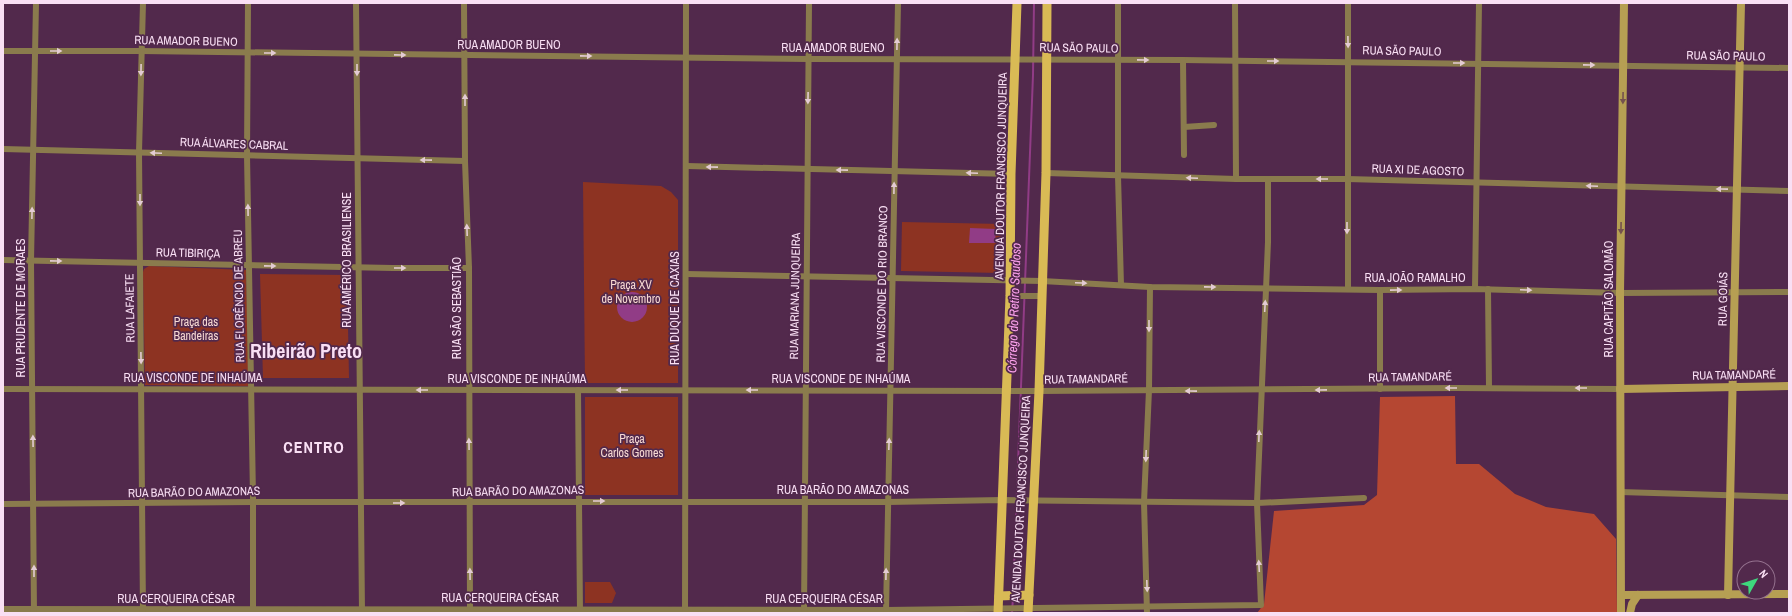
<svg xmlns="http://www.w3.org/2000/svg" width="1792" height="616" font-family="'Archivo Narrow',sans-serif">
<style>
.green{fill:#8d3322}
.forest{fill:#b54732}
.water{fill:#913c86}
.lines{fill:none;stroke-linecap:round;stroke-linejoin:round}
.stream{stroke:#913c86;stroke-width:2}
.street{stroke:#8a7b4d;stroke-width:6}
.secondary{stroke:#b69f53;stroke-width:8}
.primary{stroke:#d9ba55;stroke-width:9}
.oneway{fill:#e3cbd3}
.oneway2{fill:#75524e}
.labels{text-anchor:middle;dominant-baseline:central;stroke-width:3.5;stroke-linejoin:round;paint-order:stroke}
.street-label{font-size:12px;fill:#f9dff4;stroke:#52294c}
.park-label{font-size:12px;fill:#f8dad3;stroke:#52294c}
.water-label{font-size:13px;font-style:italic;fill:#fba1ec;stroke:#52294c}
.district-label{font-size:16px;font-weight:bold;letter-spacing:1px;fill:#f9dff4;stroke:#52294c}
.town-label{font-size:20px;font-weight:bold;fill:#f9dff4;stroke:#52294c}
</style>
<rect width="100%" height="100%" fill="#52294c"/>
<g class="green">
<polygon points="583,182 661,186 671,192 678,200 678,383 585,383"/>
<polygon points="902,222 1003,224 1001,273 901,271"/>
<polygon points="149,266 246,270 249,386 145,385 143,272 144,269"/>
<polygon points="260,274 347,275 349,378 263,378"/>
<rect x="585" y="397" width="93" height="98"/>
<polygon points="585,582 610,582 616,593 612,603 585,603"/>
</g>
<polygon class="forest" points="1455,396 1456,464 1479,464 1515,494 1546,507 1594,514 1616,539 1617,613 1257,613 1264,604 1274,511 1364,505 1377,495 1380,397"/>
<g class="water">
<polygon points="970,228 996,229 995,243 969,243"/>
<circle cx="632" cy="307" r="15"/>
</g>
<g class="lines">
<g class="stream">
<polyline points="1013,594 1033,75 1034,3"/>
<polyline points="1012,613 1013,598"/>
</g>
<g class="street">
<polyline points="248,3 247,155 253,496 253,613"/>
<polyline points="356,3 362,613"/>
<polyline points="464,3 465,161 469,268 470,613"/>
<polyline points="1118,3 1118,176 1121,285"/>
<polyline points="1235,3 1236,179"/>
<polyline points="1348,3 1348,289"/>
<polyline points="3,51 141,51 808,59 1183,60 1789,68"/>
<polyline points="1183,60 1184,155"/>
<polyline points="1184,127 1214,125"/>
<polyline points="3,149 465,161"/>
<polyline points="687,166 1011,174"/>
<polyline points="1046,173 1236,179 1347,179 1789,191"/>
<polyline points="3,260 393,268 469,268"/>
<polyline points="686,274 1042,281 1150,287 1380,290 1475,289 1620,293 1789,292"/>
<polyline points="1475,289 1479,3"/>
<polyline points="1488,289 1489,388"/>
<polyline points="1380,290 1380,389"/>
<polyline points="1010,296 1041,296"/>
<polyline points="3,389 1039,391 1455,388 1620,389"/>
<polyline points="578,390 580,613"/>
<polyline points="1620,492 1789,497"/>
<polyline points="3,504 253,502 888,502 1002,500 1257,503 1364,498"/>
<polyline points="3,609 886,610 1261,605 1257,503 1268,242 1268,179"/>
<polyline points="34,613 31,261 36,3"/>
<polyline points="143,613 139,152 143,3"/>
<polyline points="685,613 686,3"/>
<polyline points="804,613 809,3"/>
<polyline points="886,613 898,3"/>
<polyline points="1147,613 1144,502 1149,390 1150,287"/>
</g>
<g class="secondary">
<polyline points="1620,389 1789,386"/>
<polyline points="1621,595 1789,594"/>
<polyline points="1728,595 1741,3"/>
<polyline points="1621,613 1620,293 1624,3"/>
<polyline points="1630,613 1632,604 1638,595"/>
</g>
<g class="primary">
<polyline points="999,596 1029,595"/>
<polyline points="998,613 1010,296 1011,174 1017,3"/>
<polyline points="1028,613 1039,391 1046,173 1047,3"/>
</g>
</g>
<defs><path id="oneway-solid" d="M-6-.8H1V-3.2L6.5 0L1 3.2V.8H-6Z"/></defs>
<g class="oneway">
<use href="#oneway-solid" transform="translate(1348 42) rotate(89)"/>
<use href="#oneway-solid" transform="translate(897 44) rotate(-89)"/>
<use href="#oneway-solid" transform="translate(56 51)"/>
<use href="#oneway-solid" transform="translate(270 53)"/>
<use href="#oneway-solid" transform="translate(400 55) rotate(1)"/>
<use href="#oneway-solid" transform="translate(586 56) rotate(1)"/>
<use href="#oneway-solid" transform="translate(1143 60) rotate(1)"/>
<use href="#oneway-solid" transform="translate(1273 61)"/>
<use href="#oneway-solid" transform="translate(1459 63)"/>
<use href="#oneway-solid" transform="translate(1589 65) rotate(1)"/>
<use href="#oneway-solid" transform="translate(141 70) rotate(91)"/>
<use href="#oneway-solid" transform="translate(357 70) rotate(90)"/>
<use href="#oneway-solid" transform="translate(808 98) rotate(91)"/>
<use href="#oneway-solid" transform="translate(465 100) rotate(-90)"/>
<use href="#oneway-solid" transform="translate(156 153) rotate(-178)"/>
<use href="#oneway-solid" transform="translate(426 160) rotate(-179)"/>
<use href="#oneway-solid" transform="translate(712 167) rotate(-179)"/>
<use href="#oneway-solid" transform="translate(842 170) rotate(-179)"/>
<use href="#oneway-solid" transform="translate(972 173) rotate(-178)"/>
<use href="#oneway-solid" transform="translate(1192 178) rotate(-178)"/>
<use href="#oneway-solid" transform="translate(1322 179) rotate(180)"/>
<use href="#oneway-solid" transform="translate(1592 186) rotate(-178)"/>
<use href="#oneway-solid" transform="translate(894 188) rotate(-89)"/>
<use href="#oneway-solid" transform="translate(1722 189) rotate(-179)"/>
<use href="#oneway-solid" transform="translate(140 200) rotate(90)"/>
<use href="#oneway-solid" transform="translate(248 210) rotate(-91)"/>
<use href="#oneway-solid" transform="translate(32 213) rotate(-89)"/>
<use href="#oneway-solid" transform="translate(1347 228) rotate(90)"/>
<use href="#oneway-solid" transform="translate(467 230) rotate(-92)"/>
<use href="#oneway-solid" transform="translate(56 261) rotate(1)"/>
<use href="#oneway-solid" transform="translate(270 266) rotate(1)"/>
<use href="#oneway-solid" transform="translate(400 268)"/>
<use href="#oneway-solid" transform="translate(1081 283) rotate(3)"/>
<use href="#oneway-solid" transform="translate(1210 287) rotate(1)"/>
<use href="#oneway-solid" transform="translate(1396 290) rotate(-1)"/>
<use href="#oneway-solid" transform="translate(1526 290) rotate(2)"/>
<use href="#oneway-solid" transform="translate(1265 306) rotate(-87)"/>
<use href="#oneway-solid" transform="translate(1149 326) rotate(90)"/>
<use href="#oneway-solid" transform="translate(141 358) rotate(89)"/>
<use href="#oneway-solid" transform="translate(1451 388) rotate(180)"/>
<use href="#oneway-solid" transform="translate(1581 388) rotate(-180)"/>
<use href="#oneway-solid" transform="translate(422 390) rotate(-180)"/>
<use href="#oneway-solid" transform="translate(622 390) rotate(-180)"/>
<use href="#oneway-solid" transform="translate(752 390) rotate(-180)"/>
<use href="#oneway-solid" transform="translate(1321 390) rotate(179)"/>
<use href="#oneway-solid" transform="translate(1191 391) rotate(-179)"/>
<use href="#oneway-solid" transform="translate(1259 436) rotate(-88)"/>
<use href="#oneway-solid" transform="translate(33 441) rotate(-91)"/>
<use href="#oneway-solid" transform="translate(469 444) rotate(-91)"/>
<use href="#oneway-solid" transform="translate(889 444) rotate(-88)"/>
<use href="#oneway-solid" transform="translate(1146 456) rotate(92)"/>
<use href="#oneway-solid" transform="translate(599 501)"/>
<use href="#oneway-solid" transform="translate(399 503)"/>
<use href="#oneway-solid" transform="translate(1259 566) rotate(-93)"/>
<use href="#oneway-solid" transform="translate(34 571) rotate(-90)"/>
<use href="#oneway-solid" transform="translate(470 574) rotate(-91)"/>
<use href="#oneway-solid" transform="translate(886 574) rotate(-89)"/>
<use href="#oneway-solid" transform="translate(1147 586) rotate(88)"/>
</g>
<g class="oneway2">
<use href="#oneway-solid" transform="translate(1623 98) rotate(91)"/>
<use href="#oneway-solid" transform="translate(1621 228) rotate(91)"/>
</g>
<g class="labels">
<g class="street-label">
<text transform="translate(186 41) rotate(1)">RUA AMADOR BUENO</text>
<text x="509" y="45">RUA AMADOR BUENO</text>
<text x="833" y="48">RUA AMADOR BUENO</text>
<text transform="translate(1079 48) rotate(1)">RUA SÃO PAULO</text>
<text transform="translate(1402 51) rotate(1)">RUA SÃO PAULO</text>
<text transform="translate(1726 56) rotate(1)">RUA SÃO PAULO</text>
<text transform="translate(234 144) rotate(2)">RUA ÁLVARES CABRAL</text>
<text transform="translate(1418 170) rotate(2)">RUA XI DE AGOSTO</text>
<text transform="translate(1001 176) rotate(-89)">AVENIDA DOUTOR FRANCISCO JUNQUEIRA</text>
<text transform="translate(188 253) rotate(1)">RUA TIBIRIÇA</text>
<text transform="translate(347 260) rotate(-90)">RUA AMÉRICO BRASILIENSE</text>
<text x="1415" y="278">RUA JOÃO RAMALHO</text>
<text transform="translate(882 284) rotate(-89)">RUA VISCONDE DO RIO BRANCO</text>
<text transform="translate(239 296) rotate(-91)">RUA FLORÊNCIO DE ABREU</text>
<text transform="translate(795 296) rotate(-89)">RUA MARIANA JUNQUEIRA</text>
<text transform="translate(1609 299) rotate(-90)">RUA CAPITÃO SALOMÃO</text>
<text transform="translate(1723 299) rotate(-89)">RUA GOIÁS</text>
<text transform="translate(21 308) rotate(-90)">RUA PRUDENTE DE MORAES</text>
<text transform="translate(130 308) rotate(-91)">RUA LAFAIETE</text>
<text transform="translate(457 308) rotate(-90)">RUA SÃO SEBASTIÃO</text>
<text transform="translate(675 308) rotate(-90)">RUA DUQUE DE CAXIAS</text>
<text transform="translate(1734 375) rotate(-1)">RUA TAMANDARÉ</text>
<text transform="translate(1410 377) rotate(-1)">RUA TAMANDARÉ</text>
<text x="193" y="378">RUA VISCONDE DE INHAÚMA</text>
<text x="517" y="379">RUA VISCONDE DE INHAÚMA</text>
<text x="841" y="379">RUA VISCONDE DE INHAÚMA</text>
<text transform="translate(1086 379) rotate(-1)">RUA TAMANDARÉ</text>
<text x="843" y="490">RUA BARÃO DO AMAZONAS</text>
<text transform="translate(518 491) rotate(-1)">RUA BARÃO DO AMAZONAS</text>
<text transform="translate(194 492) rotate(-1)">RUA BARÃO DO AMAZONAS</text>
<text transform="translate(1021 499) rotate(-87)">AVENIDA DOUTOR FRANCISCO JUNQUEIRA</text>
<text x="500" y="598">RUA CERQUEIRA CÉSAR</text>
<text x="176" y="599">RUA CERQUEIRA CÉSAR</text>
<text x="824" y="599">RUA CERQUEIRA CÉSAR</text>
</g>
<g class="park-label">
<text x="631" y="285">Praça XV<tspan x="631" dy="14">de Novembro</tspan></text>
<text x="196" y="322">Praça das<tspan x="196" dy="14">Bandeiras</tspan></text>
<text x="632" y="439">Praça<tspan x="632" dy="14">Carlos Gomes</tspan></text>
</g>
<g class="water-label">
<text transform="translate(1014 308) rotate(-88)">Córrego do Retiro Saudoso</text>
</g>
<g class="district-label">
<text x="314" y="447">CENTRO</text>
</g>
<g class="town-label">
<text x="306" y="350">Ribeirão Preto</text>
</g>
</g>
<rect width="1792" height="616" fill="none" stroke="#f9dff4" stroke-width="8"/>
<g transform="translate(1756 580) rotate(51)"><circle r="19" fill="#52294c" stroke="#95728f"/>
<path d="M0-3L7 15L0 10L-7 15Z" fill="#3ed77d"/>
<text y="-6" font-size="11" font-weight="bold" text-anchor="middle" fill="#f9dff4">N</text>
</g>
</svg>
